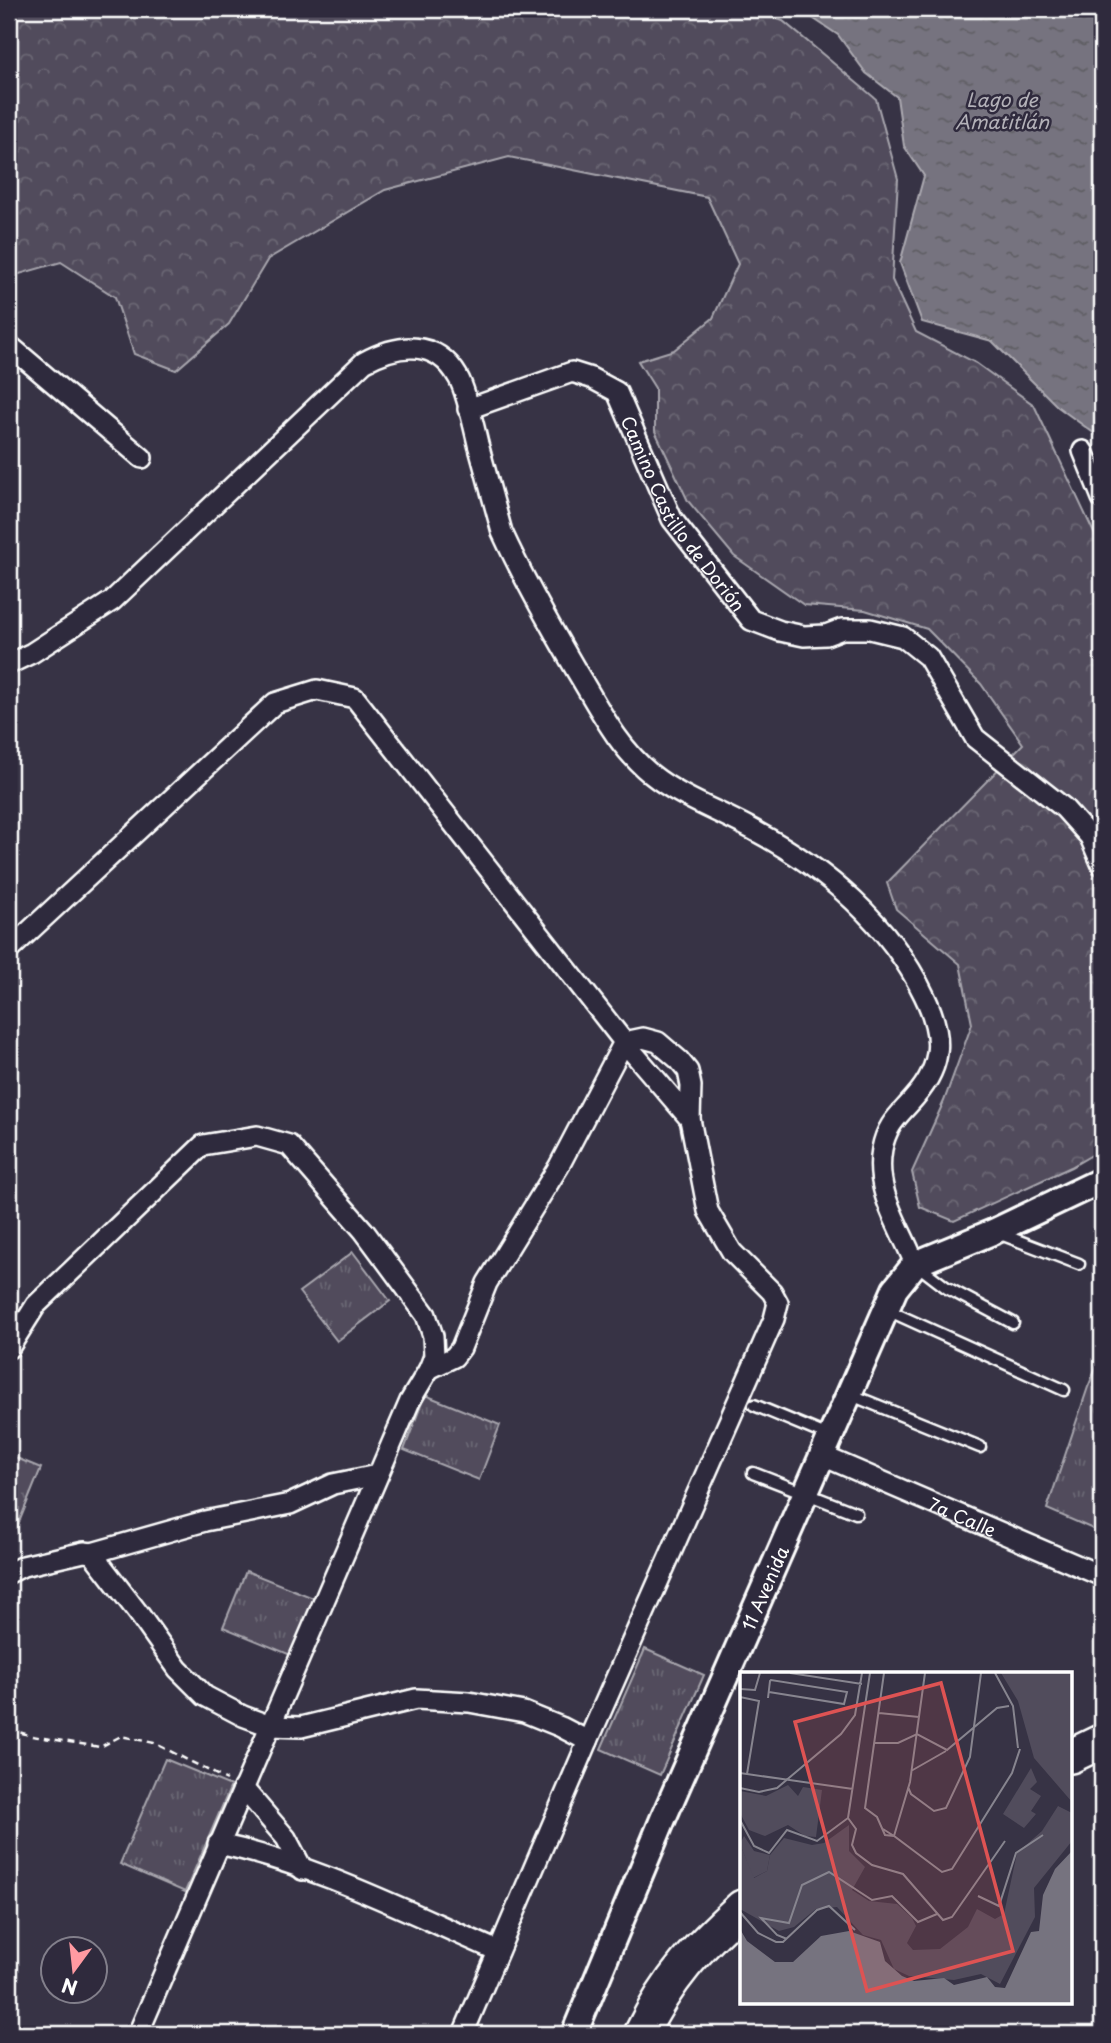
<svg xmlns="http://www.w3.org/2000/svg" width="1111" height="2043" font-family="'Playpen Sans',sans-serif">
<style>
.grass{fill:url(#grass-tufts);stroke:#a8a6ae;stroke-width:2}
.forest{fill:url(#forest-crowns);stroke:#a8a6ae;stroke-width:2}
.water{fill:url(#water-ripples);stroke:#adabb2;stroke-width:2}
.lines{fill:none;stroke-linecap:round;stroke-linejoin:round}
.service-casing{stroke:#fff;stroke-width:15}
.minor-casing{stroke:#fff;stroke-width:24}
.tertiary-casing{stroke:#fff;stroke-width:30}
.trunk-casing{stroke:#fff;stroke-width:38}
.path{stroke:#fff;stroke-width:2.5;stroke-dasharray:7 5;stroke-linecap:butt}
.service{stroke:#2f2a3d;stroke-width:10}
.minor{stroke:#2f2a3d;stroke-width:19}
.tertiary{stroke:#2f2a3d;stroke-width:24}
.trunk{stroke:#2f2a3d;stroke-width:33}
.labels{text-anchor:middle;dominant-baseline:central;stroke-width:5;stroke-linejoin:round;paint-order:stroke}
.street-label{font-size:18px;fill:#fff;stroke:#2f2a3d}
.water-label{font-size:19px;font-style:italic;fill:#b4b2b9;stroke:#2f2a3d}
.inset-road{fill:none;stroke:#87858f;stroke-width:2}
.view{fill:#de5353;fill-opacity:0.15;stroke:#de5353;stroke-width:3.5}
.inset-edge{fill:none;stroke:#fff;stroke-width:3.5}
</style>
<defs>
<pattern id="grass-tufts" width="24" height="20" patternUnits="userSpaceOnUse" patternTransform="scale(1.75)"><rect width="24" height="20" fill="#514c5c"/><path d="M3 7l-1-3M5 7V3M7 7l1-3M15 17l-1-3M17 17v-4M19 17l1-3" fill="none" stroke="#6b6774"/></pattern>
<pattern id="forest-crowns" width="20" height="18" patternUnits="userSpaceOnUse" patternTransform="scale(1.75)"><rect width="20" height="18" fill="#514c5c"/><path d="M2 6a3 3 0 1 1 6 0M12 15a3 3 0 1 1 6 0" fill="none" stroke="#6b6774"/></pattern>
<pattern id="water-ripples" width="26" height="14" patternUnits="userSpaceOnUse" patternTransform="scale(1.75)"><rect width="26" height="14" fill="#76737f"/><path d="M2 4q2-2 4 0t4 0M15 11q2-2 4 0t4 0" fill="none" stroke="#5f5e63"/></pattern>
</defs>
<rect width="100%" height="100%" fill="#373345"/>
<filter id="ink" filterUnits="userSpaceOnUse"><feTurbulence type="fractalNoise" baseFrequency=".0143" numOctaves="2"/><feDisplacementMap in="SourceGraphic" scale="14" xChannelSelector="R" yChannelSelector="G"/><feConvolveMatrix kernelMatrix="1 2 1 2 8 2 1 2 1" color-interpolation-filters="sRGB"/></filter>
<g filter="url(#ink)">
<g class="grass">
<polygon points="353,1252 390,1301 337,1341 299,1292"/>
<polygon points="1102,1354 1102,1533 1047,1509 1088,1387"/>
<polygon points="425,1395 500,1425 479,1480 404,1450"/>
<polygon points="9,1455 41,1468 9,1547"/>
<polygon points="246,1571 316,1599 293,1656 223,1627"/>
<polygon points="645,1649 704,1675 660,1775 601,1749"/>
<polygon points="165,1759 231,1786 185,1892 120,1864"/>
</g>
<polygon class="forest" points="9,9 749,9 783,21 876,99 898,179 892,280 916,332 976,363 1034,405 1102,550 1102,1149 1071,1167 954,1221 920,1207 912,1172 944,1101 972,1024 960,964 896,909 887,883 1023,744 981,684 927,629 865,610 804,605 734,556 688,501 655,431 655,388 638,361 674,350 713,318 738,264 707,197 509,157 385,190 268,259 229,324 176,370 134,354 115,297 61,262 9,277"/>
<polygon class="water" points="799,9 1102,9 1102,439 1058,407 992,341 922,322 900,263 924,176 904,146 897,97 866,73 838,35"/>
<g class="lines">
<defs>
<g id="service">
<polyline points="998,1233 1079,1264"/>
<polyline points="917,1265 947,1288 1013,1323"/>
<polyline points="885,1309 1064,1390"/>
<polyline points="849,1394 980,1447"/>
<polyline points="754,1405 831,1437"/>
<polyline points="753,1473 856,1513"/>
</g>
<g id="minor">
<polyline points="9,348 10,346 142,458"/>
<path id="s1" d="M 468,409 L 572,372 L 591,378 L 617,392 L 672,519 L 751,620 L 780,631 L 804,636 L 826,635 L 842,629 L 870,629 L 903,637 L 928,657 L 975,738 L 1064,808 L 1090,837 L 1102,865"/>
<polyline points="1083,451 1102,498"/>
<path d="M 9,664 L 32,653 L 112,601 L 364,362 C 397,344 436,338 458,377 C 466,390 474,427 478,444 C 486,473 494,503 502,532 C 524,580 550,626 577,672 C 599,708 617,746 651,774 C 682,799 722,812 757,832 C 826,869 890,924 924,995 C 943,1034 944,1064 915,1097 C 899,1116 887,1123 882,1149 C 874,1192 900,1226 915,1264"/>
<polyline points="9,950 275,703 317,690 355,698 624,1042 643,1038 658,1042 679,1060 688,1071 691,1086 690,1119 708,1211 732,1252 772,1292 778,1303 774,1319 588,1741 463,2034"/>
<polyline points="9,1348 36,1305 203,1145 257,1136 289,1145 364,1231 426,1315 433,1336 434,1356 429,1369 410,1401 138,2034"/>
<polyline points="429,1369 454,1357 461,1348 487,1283 559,1166 624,1042 690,1119"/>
<path id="s2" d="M 823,1456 L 1102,1576"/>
<polyline points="92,1553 205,1521 290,1504 333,1484 377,1475"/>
<polyline points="9,1573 23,1566 84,1552 92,1553 139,1614 178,1669 205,1696 243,1716 270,1726 301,1727 416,1699 469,1702 524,1712 561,1727 588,1741"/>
<polyline points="243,1788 286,1838 303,1870"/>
<path d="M 218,1844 C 312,1863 410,1913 498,1951"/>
</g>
<g id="tertiary">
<path id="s3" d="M 574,2034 L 663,1819 L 895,1289 L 915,1264 L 995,1231 L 1102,1180"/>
</g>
<g id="trunk">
<polyline points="1071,1756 1102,1741"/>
<path d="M 641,2034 C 669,1977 696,1949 742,1907"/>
</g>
</defs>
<use href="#service" class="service-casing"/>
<use href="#minor" class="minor-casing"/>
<use href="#tertiary" class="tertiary-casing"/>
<use href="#trunk" class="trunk-casing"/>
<polyline class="path" points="9,1729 32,1736 100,1747 121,1736 154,1743 227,1780"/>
<use href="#service" class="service"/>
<use href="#minor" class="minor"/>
<use href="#tertiary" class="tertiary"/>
<use href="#trunk" class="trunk"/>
</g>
</g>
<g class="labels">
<g class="street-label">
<text stroke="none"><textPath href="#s1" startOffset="299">Camino Castillo de Dorión</textPath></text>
<text stroke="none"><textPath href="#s2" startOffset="152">7a Calle</textPath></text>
<text stroke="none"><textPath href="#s3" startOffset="485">11 Avenida</textPath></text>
</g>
<g class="water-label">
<text x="1002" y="99">Lago de<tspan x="1002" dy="22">Amatitlán</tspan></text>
</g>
</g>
<g transform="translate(740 1672)">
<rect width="332" height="332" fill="#373345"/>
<path d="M 261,1 L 332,1 L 332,130 L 294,86 L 278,29 ZM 291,96 L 297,110 L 290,117 L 301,124 L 291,139 L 296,142 L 284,156 L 263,142 ZM 48,113 L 58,124 L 63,115 L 82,118 L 76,165 L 65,164 L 48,153 L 25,164 L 9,158 L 0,141 L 0,119 L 26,124 ZM 4,164 L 14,179 L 30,183 L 27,199 L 13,206 L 0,172 Z" fill="#514c5c"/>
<path d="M 318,134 L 332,141 L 332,169 L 294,216 L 295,245 L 260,312 L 241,302 L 214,308 L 169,304 L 154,297 L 141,268 L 123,263 L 97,235 L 76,237 L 54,255 L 39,259 L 0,237 L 0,172 L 14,206 L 27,199 L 30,183 L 44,166 L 72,173 L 84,171 L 109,153 L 109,179 L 125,195 L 112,218 L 129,229 L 157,232 L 172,246 L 176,254 L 167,271 L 173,278 L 200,277 L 228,255 L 237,237 L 255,247 L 264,242 L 277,181 L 302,159 Z" fill="#514c5c"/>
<path d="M 332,179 L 332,331 L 0,331 L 0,257 L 7,269 L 35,290 L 53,290 L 81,264 L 109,259 L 140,270 L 145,289 L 162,304 L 174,309 L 204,306 L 214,313 L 247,305 L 255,315 L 265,316 L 291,260 L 299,259 L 303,223 L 315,197 Z" fill="#76737f"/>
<path class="inset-road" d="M 50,1 L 122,12M 144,1 L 125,136 L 137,145 L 145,163 L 154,164 L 202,200 L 212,197 L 272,101 L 280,77M 255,1 L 273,34 L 278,76M 0,17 L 15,18 L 20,1M 0,25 L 19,29 L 7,102M 28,26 L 30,9 L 31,8 L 107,20 L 104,32 L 29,20M 139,41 L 179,45M 134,71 L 158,71 L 177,62 L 207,78 L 257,36 L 269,34M 171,99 L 206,79M 0,101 L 113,117M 168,115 L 171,122 L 194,139 L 206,136 L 230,85 L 241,1M 0,116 L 19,120 L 37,116 L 101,62 L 115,43 L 122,1M 108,146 L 116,157 L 112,173 L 116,181 L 132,193 L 163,202 L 203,248 L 212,245 L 265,169M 108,146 L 130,1M 0,148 L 14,174 L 29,181 L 47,158 L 77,169 L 108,146M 143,157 L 154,164 L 170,110 L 185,1M 238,224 L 259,234 L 276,181 L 303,163M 0,240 L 18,261 L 36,270 L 43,270 L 77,238 L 89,234 L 115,258M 47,267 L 37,263 L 21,246 L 49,251 L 62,213 L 89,200 L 132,228 L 152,224 L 178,250 L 197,242"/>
<path class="view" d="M 201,11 L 273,279 L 127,319 L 55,50 Z"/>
<rect width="332" height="332" class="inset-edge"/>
</g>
<rect width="1111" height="2043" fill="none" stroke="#2f2a3d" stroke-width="35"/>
<rect x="18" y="18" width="1076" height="2008" fill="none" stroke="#fff" stroke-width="2.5" filter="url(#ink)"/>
<g transform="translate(74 1970) rotate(195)"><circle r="33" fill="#2f2a3d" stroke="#827f8b" stroke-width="2"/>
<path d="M0-5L12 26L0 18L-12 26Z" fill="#ff9aa2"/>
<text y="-10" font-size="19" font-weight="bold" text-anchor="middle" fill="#ffffff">N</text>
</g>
</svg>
